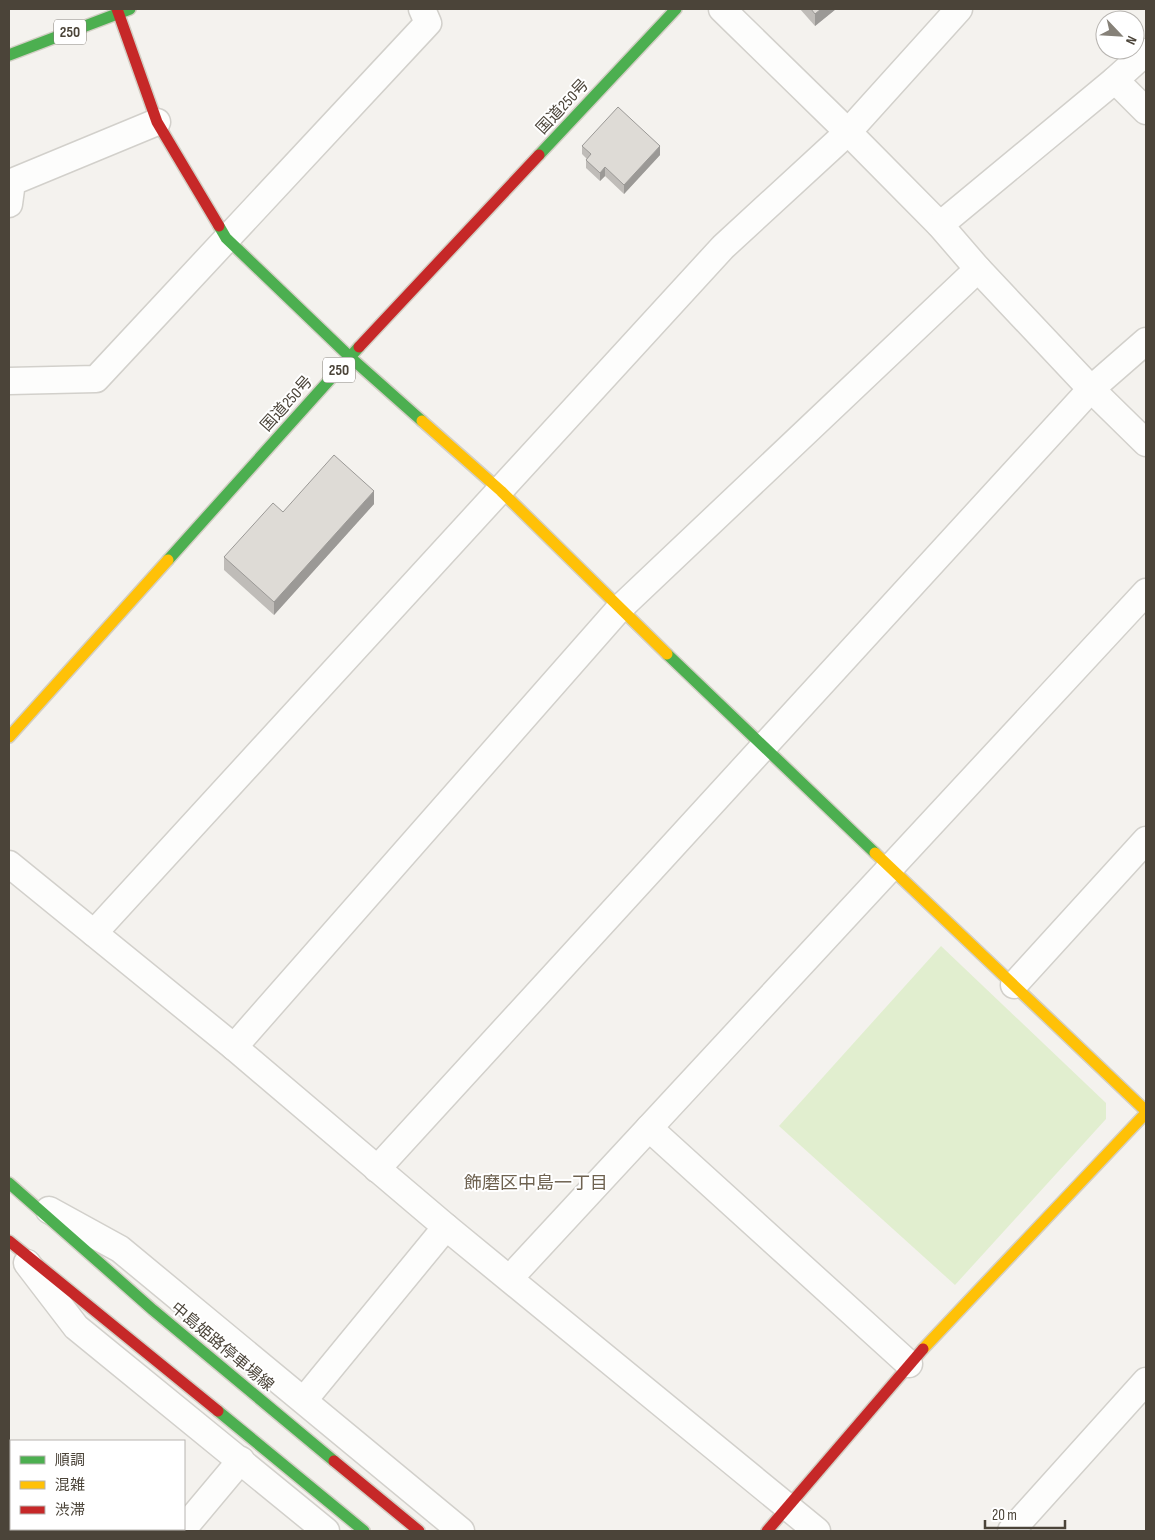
<svg xmlns="http://www.w3.org/2000/svg" width="1155" height="1540" font-family="'Sofia Sans Condensed','Noto Sans JP',sans-serif">
<style>
.green{fill:#e1eecf}
.lines{fill:none;stroke-linecap:round;stroke-linejoin:round}
.street-casing{stroke:#d2d0cb;stroke-width:29}
.fast-casing{stroke:#d3cfc5;stroke-width:14}
.slow-casing{stroke:#d3cfc5;stroke-width:14}
.jam-casing{stroke:#d3cfc5;stroke-width:14}
.street{stroke:#fdfdfc;stroke-width:26}
.fast{stroke:#4caf50;stroke-width:11}
.slow{stroke:#ffc107;stroke-width:11}
.jam{stroke:#c62828;stroke-width:11}
.wall{fill:#bfbcb8}
.shaded-wall{fill:#9b9996}
.building{fill:#dedbd6;stroke:#9b9996}
.labels{text-anchor:middle;dominant-baseline:central;stroke-width:4;stroke-linejoin:round;paint-order:stroke}
.shield{fill:#fff;stroke:#817c74;stroke-width:1}
.shield-label{font-size:15px;font-weight:bold;fill:#4b4439}
.street-label{font-size:16px;fill:#4b4439;stroke:#fff}
.neighbourhood-label{font-size:18px;fill:#6e6250;stroke:#fff}
</style>
<rect width="100%" height="100%" fill="#f4f2ee"/>
<polygon class="green" points="941,946 1106,1103 1106,1119 955,1285 779,1126"/>
<g class="lines">
<defs>
<g id="street">
<polyline points="722,9 848,132 940,225 978,269 1091,389 1146,443"/>
<polyline points="1115,80 1146,111"/>
<polyline points="9,204 12,182 157,122"/>
<polyline points="940,225 1115,80 1146,52"/>
<polyline points="9,381 96,379 428,23 422,9"/>
<polyline points="9,864 234,1047 446,1227 817,1531"/>
<polyline points="94,933 723,247 848,132 959,9"/>
<polyline points="1014,985 1146,840"/>
<polyline points="234,1047 619,609 978,269"/>
<polyline points="649,1128 909,1364"/>
<polyline points="377,1169 1091,389 1146,341"/>
<polyline points="49,1210 120,1249 461,1531"/>
<polyline points="27,1263 76,1327 326,1531"/>
<polyline points="510,1278 1146,592"/>
<polyline points="304,1400 446,1227"/>
<polyline points="184,1528 241,1460"/>
<polyline points="1011,1531 1146,1381"/>
</g>
<g id="fast">
<polyline points="9,55 130,9"/>
<polyline points="539,155 676,9"/>
<polyline points="219,226 226,238 350,357 422,421"/>
<polyline points="168,560 359,347"/>
<polyline points="667,654 875,853"/>
<polyline points="9,1183 153,1310 334,1461"/>
<polyline points="218,1411 364,1531"/>
</g>
<g id="slow">
<polyline points="422,421 501,491 667,654"/>
<polyline points="9,737 168,560"/>
<polyline points="875,853 1146,1111"/>
<polyline points="923,1349 1146,1113"/>
</g>
<g id="jam">
<polyline points="117,9 157,122 219,226"/>
<polyline points="359,347 539,155"/>
<polyline points="9,1241 218,1411"/>
<polyline points="334,1461 419,1531"/>
<polyline points="767,1531 923,1349"/>
</g>
</defs>
<use href="#street" class="street-casing"/>
<use href="#fast" class="fast-casing"/>
<use href="#slow" class="slow-casing"/>
<use href="#jam" class="jam-casing"/>
<use href="#street" class="street"/>
<use href="#fast" class="fast"/>
<use href="#slow" class="slow"/>
<use href="#jam" class="jam"/>
</g>
<g class="wall">
<polygon points="800,9 836,9 815,26"/>
<polygon points="582,146 660,155 624,194 605,176 600,181 586,168 586,160 587,159 582,154"/>
<polygon points="374,504 274,615 224,570 224,557 283,512"/>
</g>
<g class="shaded-wall">
<polygon points="821,9 836,9 815,26 815,14"/>
<polygon points="660,146 660,155 624,194 624,185"/>
<polygon points="605,167 605,176 600,181 600,173"/>
<polygon points="374,491 374,504 274,615 274,602"/>
</g>
<g class="building">
<polygon points="811,9 821,9 815,14"/>
<polygon points="618,107 660,146 624,185 605,167 600,173 586,160 591,154 582,146"/>
<polygon points="334,455 374,491 274,602 224,557 273,503 283,512"/>
</g>
<g class="labels">
<g class="shield">
<rect x="54" y="19.5" width="32" height="25" rx="4"/>
<rect x="323" y="357.5" width="32" height="25" rx="4"/>
</g>
<g class="shield-label">
<text x="70" y="32">250</text>
<text x="339" y="370">250</text>
</g>
<g class="street-label">
<text transform="translate(563 107) rotate(-47)">国道250号</text>
<text transform="translate(287 404) rotate(-48)">国道250号</text>
<text transform="translate(222 1347) rotate(40)">中島姫路停車場線</text>
</g>
<g class="neighbourhood-label">
<text x="536" y="1183">飾磨区中島一丁目</text>
</g>
</g>
<rect width="1155" height="1540" fill="none" stroke="#4b4439" stroke-width="20"/>
<rect x="10" y="1440" width="175" height="90" fill="#ffffff" stroke="#b7b4b0"/>
<rect x="20" y="1456" width="25" height="8" fill="#4caf50" stroke="#b7b4b0"/>
<text x="55" y="1465" font-size="15" fill="#4b4439">順調</text>
<rect x="20" y="1481" width="25" height="8" fill="#ffc107" stroke="#b7b4b0"/>
<text x="55" y="1490" font-size="15" fill="#4b4439">混雑</text>
<rect x="20" y="1506" width="25" height="8" fill="#c62828" stroke="#b7b4b0"/>
<text x="55" y="1515" font-size="15" fill="#4b4439">渋滞</text>
<g transform="translate(1120 35) rotate(115)"><circle r="24" fill="#ffffff" stroke="#b7b4b0"/>
<path d="M0-4L9 19L0 12L-9 19Z" fill="#868178"/>
<text y="-8" font-size="14" font-weight="bold" text-anchor="middle" fill="#4b4439">N</text>
</g>
<path d="M985 1520v8h80v-8" fill="none" stroke="#4b4439" stroke-width="2.5"/>
<text x="992" y="1520" font-size="15" fill="#4b4439" stroke="#ffffff" stroke-width="4" paint-order="stroke">20 m</text>
</svg>
